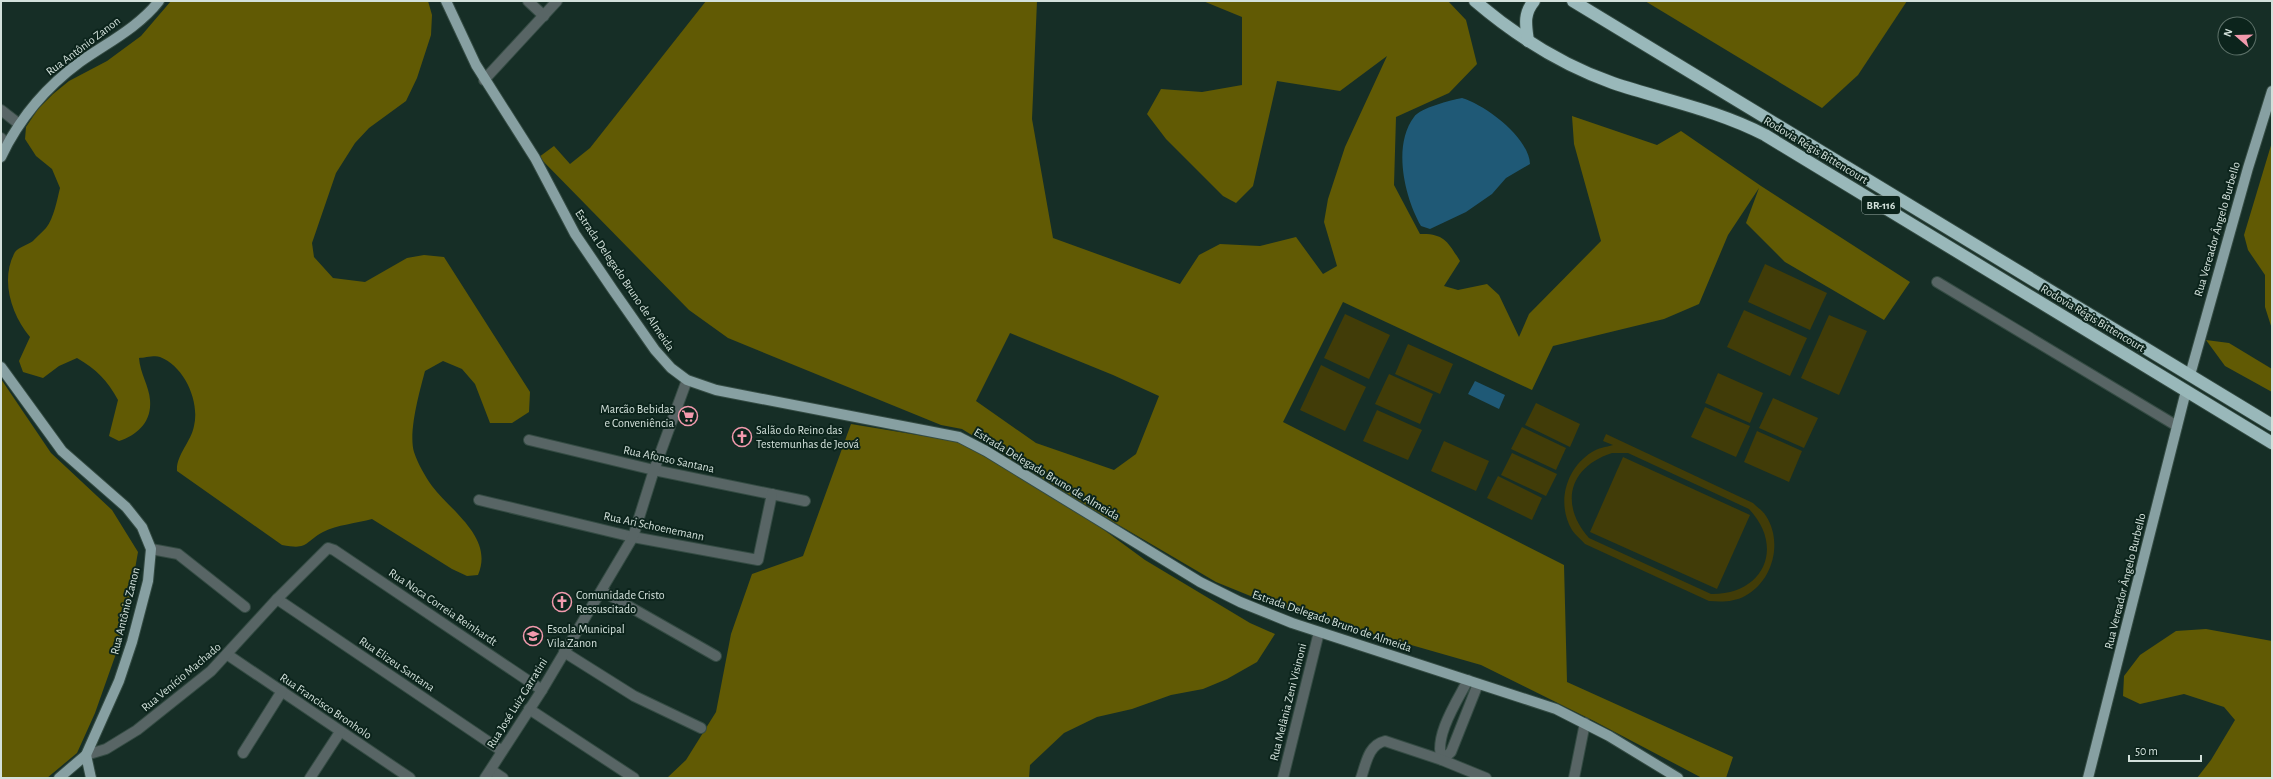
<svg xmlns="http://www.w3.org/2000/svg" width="2273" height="779" font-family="'Alegreya Sans',sans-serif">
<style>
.green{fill:#413c08;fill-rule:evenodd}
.forest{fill:#615a04;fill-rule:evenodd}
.water{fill:#1f5976}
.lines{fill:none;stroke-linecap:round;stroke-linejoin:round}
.minor-casing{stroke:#344b43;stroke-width:12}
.major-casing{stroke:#344b43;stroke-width:12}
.highway-casing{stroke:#344b43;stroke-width:14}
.minor{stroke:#586565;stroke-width:10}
.major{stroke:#87a0a2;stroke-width:10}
.highway{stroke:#99b8ba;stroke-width:12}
.labels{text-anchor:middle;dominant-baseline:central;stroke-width:4;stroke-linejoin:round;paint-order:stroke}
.shield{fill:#0c241c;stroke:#97a8a2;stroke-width:1}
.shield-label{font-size:11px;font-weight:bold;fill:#d3e1db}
.street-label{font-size:12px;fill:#d3e1db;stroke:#0c241c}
.poi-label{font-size:12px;fill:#d3e1db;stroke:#0c241c;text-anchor:start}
</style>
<rect width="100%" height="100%" fill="#162e26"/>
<g class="green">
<polygon points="1765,264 1827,293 1810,330 1748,302"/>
<polygon points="1744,310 1807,338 1790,376 1727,347"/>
<polygon points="1345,314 1390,335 1369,379 1324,358"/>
<polygon points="1829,315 1867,331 1839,395 1801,378"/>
<polygon points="1408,344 1453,364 1440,394 1395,374"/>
<polygon points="1321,365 1366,387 1345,431 1300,410"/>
<polygon points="1718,373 1763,393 1750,423 1705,403"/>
<polygon points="1389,374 1433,394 1420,424 1375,404"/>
<polygon points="1773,398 1818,418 1804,448 1759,428"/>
<polygon points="1536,403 1580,424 1570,447 1525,425"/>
<polygon points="1705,407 1750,426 1736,457 1691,437"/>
<polygon points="1377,410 1422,430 1408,460 1363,441"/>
<polygon points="1522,427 1566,448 1556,470 1511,449"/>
<polygon points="1757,431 1802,451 1789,482 1744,462"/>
<path d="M 1606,434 L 1753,503 C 1757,507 1763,511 1766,516 C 1783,542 1773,581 1745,596 C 1734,602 1722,602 1709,601 L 1585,544 C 1581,539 1575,535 1572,530 C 1556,503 1566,468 1592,452 C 1598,448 1606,447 1613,445 L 1603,441 ZM 1612,453 L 1628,453 L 1749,509 C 1785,547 1764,595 1711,594 L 1589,538 C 1559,504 1569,467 1612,453 Z"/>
<polygon points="1444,441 1489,461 1476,491 1431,471"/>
<polygon points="1512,453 1557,474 1546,496 1501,475"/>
<polygon points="1623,457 1750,515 1717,589 1590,532"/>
<polygon points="1498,476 1542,498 1532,520 1487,498"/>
</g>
<g class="forest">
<path d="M 171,1 L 428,1 L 432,15 L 431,35 L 417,78 L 406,101 L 369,128 L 355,143 L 336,173 L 312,243 L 314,257 L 333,278 L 365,282 L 407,258 L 424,255 L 444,257 L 530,392 L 529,412 L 512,423 L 490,423 L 475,384 L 462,369 L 443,361 L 425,371 C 420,390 408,432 414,452 C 418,464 425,476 432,486 C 452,512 494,538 478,575 L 467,576 L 452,569 L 372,519 C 357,523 337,525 323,532 C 303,543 309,550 282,545 L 177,471 C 176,455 191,442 194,426 C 200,401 184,366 160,357 C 155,355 144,358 139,358 C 140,373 149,386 150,400 C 152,422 137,435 119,441 L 109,436 L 118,400 C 108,381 96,369 77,358 L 59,366 L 43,378 L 23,372 L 19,361 L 30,337 C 11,314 0,279 15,252 C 19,247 27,245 33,241 C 37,237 42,232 46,228 C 54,218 57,200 60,188 L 52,169 L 36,156 L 25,139 L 26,127 L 38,109 L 53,94 L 69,81 L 107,61 L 141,36 Z"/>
<path d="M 706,1 L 1037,1 L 1032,119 L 1053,238 L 1180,284 L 1199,255 L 1220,244 L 1260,246 L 1296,237 L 1323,274 L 1337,266 L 1324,222 L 1328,199 L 1345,147 L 1387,56 L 1340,91 L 1277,81 L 1253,186 L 1236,203 L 1223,196 L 1166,139 L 1147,114 L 1161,89 L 1202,92 L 1242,85 L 1242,17 L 1203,1 L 1448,1 L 1466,20 L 1477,64 L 1449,93 L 1396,117 L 1394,185 L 1420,234 C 1444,233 1448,242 1460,261 L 1444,286 L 1458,290 L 1487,284 L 1499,295 L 1519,337 L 1529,314 L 1601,241 L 1574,144 L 1572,116 L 1657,145 L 1681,131 L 1761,186 L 1910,282 L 1884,320 L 1785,262 L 1746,223 L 1759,188 L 1728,235 L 1699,304 L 1664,319 L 1553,346 L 1532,390 L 1343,302 L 1283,422 L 1564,565 L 1567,682 L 1733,757 L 1726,778 L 1702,778 L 1594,721 L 1481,665 L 1275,606 L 1216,582 L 1117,524 L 962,429 L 941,425 L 728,338 L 689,310 L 539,157 L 554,146 L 570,164 L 590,148 ZM 1010,333 L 1113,375 L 1159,396 L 1136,454 L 1114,470 L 1036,443 L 976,401 Z"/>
<polygon points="1645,1 1907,1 1858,75 1822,108"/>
<polygon points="2272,142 2272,329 2265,307 2265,275 2248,250 2244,235"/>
<polygon points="2206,340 2229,343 2272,369 2272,392 2225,366"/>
<polygon points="1,379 51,453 112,510 138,552 124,631 95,713 77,753 47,778 1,778"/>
<polygon points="851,424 960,442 1085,516 1145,560 1250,623 1275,634 1257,662 1227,679 1203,689 1171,695 1132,709 1097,717 1064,733 1030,765 1029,778 667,778 686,760 716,712 731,634 752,574 803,556"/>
<polygon points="2206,629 2272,641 2272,778 2197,778 2211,760 2235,720 2224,707 2184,694 2140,704 2123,696 2124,676 2140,655 2176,631"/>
</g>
<g class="water">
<path d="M 1462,98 C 1486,105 1529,138 1530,164 L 1506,178 L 1492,194 L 1466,212 L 1430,229 L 1421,226 C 1405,198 1392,146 1414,117 C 1420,108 1451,100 1462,98 Z"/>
<polygon points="1475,381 1505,395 1499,409 1468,394"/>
</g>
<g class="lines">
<defs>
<g id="minor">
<polyline points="528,1 544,16"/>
<polyline points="484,80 557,1"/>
<polyline points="1,110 19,124"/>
<polyline points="1,138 7,144"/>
<polyline points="1937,282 2177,426"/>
<polyline points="529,440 654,470 805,501"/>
<polyline points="479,500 633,537 758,560 772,494"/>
<polyline points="151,549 178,554 245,607"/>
<polyline points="602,591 716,656"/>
<polyline points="277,599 502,751"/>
<polyline points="564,652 634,696 701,728"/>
<polyline points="228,655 410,778"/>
<path d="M 1468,680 C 1457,701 1433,737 1442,760 L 1451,752 L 1478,684"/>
<polyline points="529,709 634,778"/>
<polyline points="243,753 282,691"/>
<polyline points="86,755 106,749 137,730 211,671 277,599 328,548 334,550 542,690"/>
<polyline points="491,770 503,778"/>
<polyline points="310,778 340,732"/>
<polyline points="485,778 542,690 633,537 654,470 687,380"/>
<polyline points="1283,778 1319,632"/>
<path d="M 1361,778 C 1366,764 1368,745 1385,741 L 1442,760 L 1486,778"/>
<polyline points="1574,778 1585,723"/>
</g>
<g id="major">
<polyline points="446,1 476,65 535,158 575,234 613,290 655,350 671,368 687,380 716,390 959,437 986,451 1200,582 1240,602 1292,623 1556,709 1609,736 1678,778"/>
<path d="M 1,157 C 19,119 46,87 80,62 C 107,43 139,27 159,1"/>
<polyline points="1,367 62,451 126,507 142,527 151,549 148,581 132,642 119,681 86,755 59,778"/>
<polyline points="2190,375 2248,168 2272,91"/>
<polyline points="86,755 91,778"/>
<polyline points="2088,778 2186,391"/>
</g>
<g id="highway">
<path d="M 1475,1 C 1516,36 1562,65 1613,83 C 1664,100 1717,110 1765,135 L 2272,443"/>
<polyline points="1573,1 2272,425"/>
<path d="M 1528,41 C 1526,26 1523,14 1534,1"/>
</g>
</defs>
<use href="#minor" class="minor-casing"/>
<use href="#major" class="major-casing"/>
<use href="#highway" class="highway-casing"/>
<use href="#minor" class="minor"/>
<use href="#major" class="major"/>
<use href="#highway" class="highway"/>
</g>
<defs>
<symbol id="supermarket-ring" viewBox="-11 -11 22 22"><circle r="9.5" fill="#0c241c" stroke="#f29aad" stroke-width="1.5"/><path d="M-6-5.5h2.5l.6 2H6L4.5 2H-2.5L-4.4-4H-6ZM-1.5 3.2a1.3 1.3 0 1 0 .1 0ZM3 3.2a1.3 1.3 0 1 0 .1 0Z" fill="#f29aad"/></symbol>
<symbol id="church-ring" viewBox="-11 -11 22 22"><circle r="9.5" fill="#0c241c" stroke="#f29aad" stroke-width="1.5"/><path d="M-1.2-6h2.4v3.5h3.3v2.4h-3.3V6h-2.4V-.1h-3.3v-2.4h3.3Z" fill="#f29aad"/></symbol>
<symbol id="school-ring" viewBox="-11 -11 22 22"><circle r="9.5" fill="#0c241c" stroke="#f29aad" stroke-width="1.5"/><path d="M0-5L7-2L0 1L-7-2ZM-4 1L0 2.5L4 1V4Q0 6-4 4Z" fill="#f29aad"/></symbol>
</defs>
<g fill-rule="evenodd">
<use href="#supermarket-ring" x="677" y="405" width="22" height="22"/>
<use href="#church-ring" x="731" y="426" width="22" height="22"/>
<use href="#church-ring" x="551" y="591" width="22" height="22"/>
<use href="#school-ring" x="522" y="625" width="22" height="22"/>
</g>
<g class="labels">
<rect class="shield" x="1862" y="196" width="38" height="18" rx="3"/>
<g class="shield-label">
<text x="1881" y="205">BR-116</text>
</g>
<g class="street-label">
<text transform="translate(83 46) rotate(-37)">Rua Antônio Zanon</text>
<text transform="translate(1816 150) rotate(31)">Rodovia Régis Bittencourt</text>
<text transform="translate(2217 229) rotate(-74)">Rua Vereador Ângelo Burbello</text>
<text transform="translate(625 280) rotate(56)">Estrada Delegado Bruno de Almeida</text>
<text transform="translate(2093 318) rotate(31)">Rodovia Régis Bittencourt</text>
<text transform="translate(669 459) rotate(12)">Rua Afonso Santana</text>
<text transform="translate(1047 474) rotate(31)">Estrada Delegado Bruno de Almeida</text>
<text transform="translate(654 526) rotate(12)">Rua Ari Schoenemann</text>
<text transform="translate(2125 581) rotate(-76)">Rua Vereador Ângelo Burbello</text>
<text transform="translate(443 607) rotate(34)">Rua Noca Correia Reinhardt</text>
<text transform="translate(125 611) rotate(-76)">Rua Antônio Zanon</text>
<text transform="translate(1332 621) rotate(19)">Estrada Delegado Bruno de Almeida</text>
<text transform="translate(397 664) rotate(34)">Rua Elizeu Santana</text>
<text transform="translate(181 677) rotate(-40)">Rua Venício Machado</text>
<text transform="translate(1288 702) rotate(-76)">Rua Melânia Zeni Visinoni</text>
<text transform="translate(517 703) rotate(-58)">Rua José Luiz Garratini</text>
<text transform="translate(326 706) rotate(34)">Rua Francisco Bronholo</text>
</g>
<g class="poi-label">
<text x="674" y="409" text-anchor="end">Marcão Bebidas<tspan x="674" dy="14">e Conveniência</tspan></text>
<text x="756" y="430">Salão do Reino das<tspan x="756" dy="14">Testemunhas de Jeová</tspan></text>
<text x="576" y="595">Comunidade Cristo<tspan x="576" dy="14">Ressuscitado</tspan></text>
<text x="547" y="629">Escola Municipal<tspan x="547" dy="14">Vila Zanon</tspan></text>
</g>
</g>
<rect width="2273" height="779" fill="none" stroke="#d3e1db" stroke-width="4"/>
<g transform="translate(2237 36) rotate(290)"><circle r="19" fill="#0c241c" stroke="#5c7068"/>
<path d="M0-3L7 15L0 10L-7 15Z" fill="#f29aad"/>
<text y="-6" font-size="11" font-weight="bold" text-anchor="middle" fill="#d3e1db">N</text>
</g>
<path d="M2129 755v6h72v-6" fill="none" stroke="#d3e1db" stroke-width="2"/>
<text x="2135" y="755" font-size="12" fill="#d3e1db" stroke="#0c241c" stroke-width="3" paint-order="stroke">50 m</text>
</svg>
